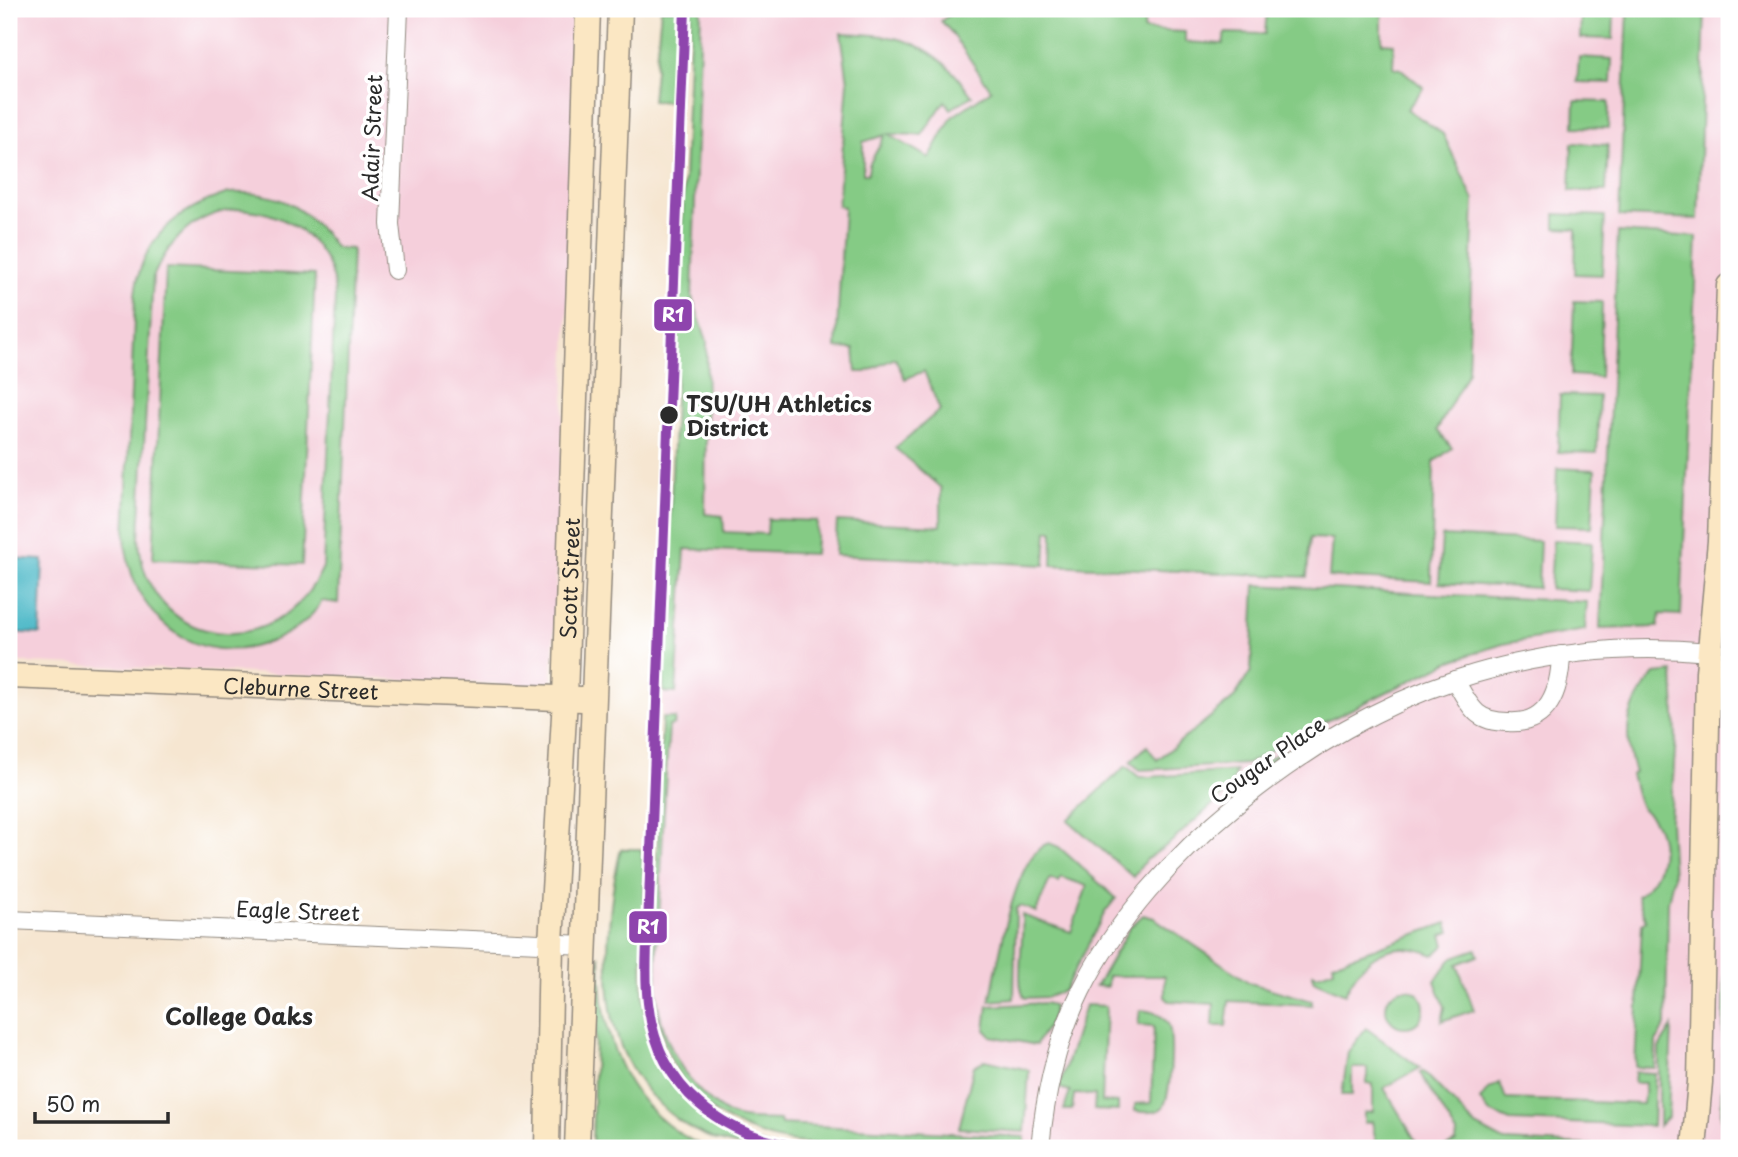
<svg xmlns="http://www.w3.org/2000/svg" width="1738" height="1157" font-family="'Playpen Sans',sans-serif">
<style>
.built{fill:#f5cfdb}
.green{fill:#85cb85;stroke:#587b58;stroke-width:2;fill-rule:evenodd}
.water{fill:#4cb8c7;stroke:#3c7279;stroke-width:2}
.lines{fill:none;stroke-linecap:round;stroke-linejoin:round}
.street-casing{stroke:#90887e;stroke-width:20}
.secondary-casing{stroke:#90887e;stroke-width:27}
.street{stroke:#fff;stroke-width:18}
.secondary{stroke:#fbe7c3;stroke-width:24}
.rail-1-casing{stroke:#fff;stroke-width:16}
.rail-1{stroke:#8e44ad;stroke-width:10}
.stop-dot{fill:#2b2b2b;stroke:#fff;stroke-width:2.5}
.labels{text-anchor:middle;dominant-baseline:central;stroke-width:7;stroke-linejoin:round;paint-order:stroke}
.street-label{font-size:21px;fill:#2b2b2b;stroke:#fff}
.stop-label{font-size:21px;font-weight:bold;fill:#2b2b2b;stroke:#fff;text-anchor:start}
.neighbourhood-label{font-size:23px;font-weight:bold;fill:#2b2b2b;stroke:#fff}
.line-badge{stroke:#fff;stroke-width:2.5}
.badge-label{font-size:19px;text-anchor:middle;font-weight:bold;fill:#fff}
</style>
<rect width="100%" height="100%" fill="#fff"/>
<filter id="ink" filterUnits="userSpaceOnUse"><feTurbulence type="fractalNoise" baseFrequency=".0143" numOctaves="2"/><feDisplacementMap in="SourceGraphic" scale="14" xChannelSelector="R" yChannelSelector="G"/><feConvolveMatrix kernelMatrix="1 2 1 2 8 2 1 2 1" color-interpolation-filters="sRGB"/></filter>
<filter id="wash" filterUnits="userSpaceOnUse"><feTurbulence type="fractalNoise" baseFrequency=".00686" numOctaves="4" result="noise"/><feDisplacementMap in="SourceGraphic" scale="28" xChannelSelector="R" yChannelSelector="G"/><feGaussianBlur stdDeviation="1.57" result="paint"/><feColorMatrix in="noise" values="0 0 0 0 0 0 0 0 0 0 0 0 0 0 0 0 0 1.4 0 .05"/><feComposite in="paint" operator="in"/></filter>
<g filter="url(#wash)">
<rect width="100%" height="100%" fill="#f6e6d1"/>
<g class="built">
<polygon points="9,9 581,9 552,679 543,686 9,662"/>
<polygon points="691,9 1729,9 1729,1148 848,1148 771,1138 745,1129 705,1103 686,1083 663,1042 656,1019 652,965"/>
</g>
<g class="green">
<polygon points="661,9 681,9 678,102 652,101"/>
<polygon points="691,9 701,9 692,297 707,341 705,514 723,516 724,532 767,534 768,519 817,521 815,554 685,549 676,693 663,692"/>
<path d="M 958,9 L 1145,9 L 1144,30 L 1185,32 L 1185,42 L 1223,44 L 1225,33 L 1265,34 L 1267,9 L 1382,9 L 1382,43 L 1394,44 L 1393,67 L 1401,69 L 1424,88 L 1407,109 L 1443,134 L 1474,200 L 1468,372 L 1437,430 L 1452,448 L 1434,462 L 1431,582 L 1329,577 L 1332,539 L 1310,538 L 1307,577 L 1052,565 L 1053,530 L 1047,531 L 1045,565 L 835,555 L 837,521 L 941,526 L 941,488 L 895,448 L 940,410 L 924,371 L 905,379 L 895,358 L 866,372 L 856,372 L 854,349 L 836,348 L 844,207 L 838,206 L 848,82 L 841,33 C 905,35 934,42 972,96 L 951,109 L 945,101 L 922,135 L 888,134 L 929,158 L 952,117 L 991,90 L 952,33 L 941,21 ZM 885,135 L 869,165 L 868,174 L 863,174 L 863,142 Z"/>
<polygon points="1628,9 1705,9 1698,219 1619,216"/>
<polygon points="1581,14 1614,15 1613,39 1580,38"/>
<polygon points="1579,57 1612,59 1611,83 1577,82"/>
<polygon points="1575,101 1609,102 1608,128 1574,127"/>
<polygon points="1572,143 1608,145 1606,191 1570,191"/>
<path d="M 229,193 C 281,191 306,208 336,248 L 352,249 L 338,603 L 322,601 C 311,619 292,633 272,641 C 195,672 128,615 125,536 L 135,295 C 141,238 177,209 229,193 ZM 239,209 C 289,212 333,244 335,297 L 323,567 C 277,669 143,648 139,538 L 153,277 C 170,239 195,213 239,209 Z"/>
<polygon points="1555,214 1605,216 1602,275 1575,274 1576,229 1555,228"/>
<polygon points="1618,232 1697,237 1681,615 1660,614 1658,627 1600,629"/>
<polygon points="166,268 315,275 302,565 153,559"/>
<polygon points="1574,301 1602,302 1600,377 1571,375"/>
<polygon points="1560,395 1599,396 1597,453 1558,452"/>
<polygon points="1557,468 1595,470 1592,527 1555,526"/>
<polygon points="1442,536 1540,541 1538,588 1439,583"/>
<polygon points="1553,540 1592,542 1589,591 1550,589"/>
<polygon points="1255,585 1587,602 1585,630 1503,644 1451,661 1296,736 1247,764 1140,770 1130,762 1147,746 1157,760 1234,698 1251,671"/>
<path d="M 1673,672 L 1676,738 L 1670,821 L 1673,878 L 1668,902 L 1666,1023 L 1656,1042 L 1655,1068 L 1635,1067 L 1642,924 L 1646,921 L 1637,896 C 1660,880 1669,849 1655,823 C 1652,816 1645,812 1641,807 C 1636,798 1634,785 1631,775 L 1635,773 C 1622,733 1626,706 1655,674 Z"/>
<path d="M 662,718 L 675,718 L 674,725 L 669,726 C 665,785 662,843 660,902 C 658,935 654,971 658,1004 C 664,1046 690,1091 727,1113 C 741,1121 764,1119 780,1120 L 781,1124 L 1025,1137 L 1024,1148 C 967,1148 911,1148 854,1145 C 826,1144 796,1145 769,1137 C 640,1100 652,990 656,883 C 658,828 660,773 662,718 Z"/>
<path d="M 1303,745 L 1232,795 C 1250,771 1271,751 1303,745 Z"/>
<polygon points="1126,766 1139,777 1149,777 1236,771 1230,789 1170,843 1146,860 1133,877 1068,820"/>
<polygon points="1729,829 1729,1148 1725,1148 1721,1117"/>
<path d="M 1049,843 L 1059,847 L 1116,898 L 1105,912 L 1064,991 L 1048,997 L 1025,998 C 1014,986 1025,936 1022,915 L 1071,932 L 1087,886 L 1061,877 L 1059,882 L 1050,879 L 1036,912 L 1021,906 L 1016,908 L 1014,999 L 990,1001 C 998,967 1013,853 1049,843 Z"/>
<path d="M 621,849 L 641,849 C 650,901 638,952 644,1004 C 651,1073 701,1125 765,1146 L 764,1148 C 692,1148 631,1094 614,1025 C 602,978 609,895 621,849 Z"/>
<polygon points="1143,915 1154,918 1250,983 1312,1001 1312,1005 1229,1001 1226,1026 1213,1026 1214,1004 1169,1001 1165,997 1165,976 1108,976 1107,987 1096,986 1130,927"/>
<path d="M 1447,923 L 1450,932 L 1442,935 L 1445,945 L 1434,955 C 1392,937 1363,955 1345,994 L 1313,980 L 1313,973 L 1317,975 L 1334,969 L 1333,963 Z"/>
<polygon points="1476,949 1478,956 1457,964 1474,1010 1442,1021 1445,1007 1435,981 1453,957"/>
<path d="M 600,955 C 600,1040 625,1112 707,1148 L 592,1148 L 597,968 Z"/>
<circle cx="1405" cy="1008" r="19"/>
<path d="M 1045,1003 L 1053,1005 C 1055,1025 1042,1030 1036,1045 L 991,1036 L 985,1030 L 988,1006 Z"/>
<polygon points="1085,1005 1106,1006 1102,1102 1118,1103 1118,1111 1094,1110 1095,1095 1074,1094 1072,1110 1064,1110 1070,1091 1059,1088"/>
<path d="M 1140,1010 C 1151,1011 1161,1013 1168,1024 C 1174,1033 1171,1101 1162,1108 C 1155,1114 1143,1112 1135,1111 L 1135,1104 L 1151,1103 L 1154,1026 L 1138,1025 Z"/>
<polygon points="1672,1027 1668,1117 1659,1126 1659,1048"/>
<polygon points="1366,1028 1420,1068 1384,1088 1420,1148 1377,1148 1372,1121 1364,1123 1364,1113 1373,1112 1373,1084 1367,1083 1367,1068 1352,1068 1352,1095 1342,1095 1348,1052"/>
<polygon points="985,1060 1029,1070 1025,1132 959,1128 974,1066"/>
<polygon points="1423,1071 1476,1126 1504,1141 1650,1148 1444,1148 1456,1142 1457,1134 1420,1073"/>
<polygon points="1635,1072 1655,1073 1653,1126 1510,1121 1489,1112 1480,1100 1488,1089 1500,1083 1506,1099 1643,1104 1645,1083 1634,1083"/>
</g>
<polygon class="water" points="9,558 43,560 40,634 9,632"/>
</g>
<g filter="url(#ink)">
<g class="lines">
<defs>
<g id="street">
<polyline points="395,270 390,224 399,9"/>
<path d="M 1455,680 C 1461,691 1468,705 1477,713 C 1485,720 1498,722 1508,722 C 1549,725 1560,690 1561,655"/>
<polyline points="9,920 585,945"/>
<path d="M 1040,1148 C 1045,1095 1057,1039 1081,991 C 1148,855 1312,727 1455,680 C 1537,653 1624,644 1710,652"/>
</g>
<g id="secondary">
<path id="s1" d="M 9,676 L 582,699"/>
<path id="s2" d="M 547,1148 L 551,943 L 565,698 L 588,9"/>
<polyline points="577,1148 620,9"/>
<polyline points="1694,1148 1700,1082 1708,672 1720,541 1729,286"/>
</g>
</defs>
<use href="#street" class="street-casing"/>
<use href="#secondary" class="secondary-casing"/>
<use href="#street" class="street"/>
<use href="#secondary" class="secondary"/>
<defs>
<path id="rail-1" d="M 685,9 L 649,901 C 648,935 644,970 648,1003 C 658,1090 722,1136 803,1148"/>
</defs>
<use href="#rail-1" class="rail-1-casing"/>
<use href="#rail-1" class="rail-1"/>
</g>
</g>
<circle class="stop-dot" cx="669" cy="415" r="10"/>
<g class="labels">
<g class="street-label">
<text transform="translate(371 138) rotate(-88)">Adair Street</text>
<text stroke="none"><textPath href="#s2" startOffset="570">Scott Street</textPath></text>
<text stroke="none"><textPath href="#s1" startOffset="292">Cleburne Street</textPath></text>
<text transform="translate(1267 759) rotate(-35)">Cougar Place</text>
<text transform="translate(298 910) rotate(2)">Eagle Street</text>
</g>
<g class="stop-label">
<text x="686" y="403">TSU/UH Athletics<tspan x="686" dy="24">District</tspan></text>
</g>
<g class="neighbourhood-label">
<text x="239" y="1015">College Oaks</text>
</g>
</g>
<g class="line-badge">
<rect x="653" y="298" width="40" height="34" rx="7" fill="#8e44ad"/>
<rect x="628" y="910" width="40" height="34" rx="7" fill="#8e44ad"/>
</g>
<g class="badge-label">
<text x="673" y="322">R1</text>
<text x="648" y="934">R1</text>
</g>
<rect width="1738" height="1157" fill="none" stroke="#fff" stroke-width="35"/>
<path d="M35 1112v10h133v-10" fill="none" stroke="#2b2b2b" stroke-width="3.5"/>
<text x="46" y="1112" font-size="21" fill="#2b2b2b" stroke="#ffffff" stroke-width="5" paint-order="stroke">50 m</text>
</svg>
